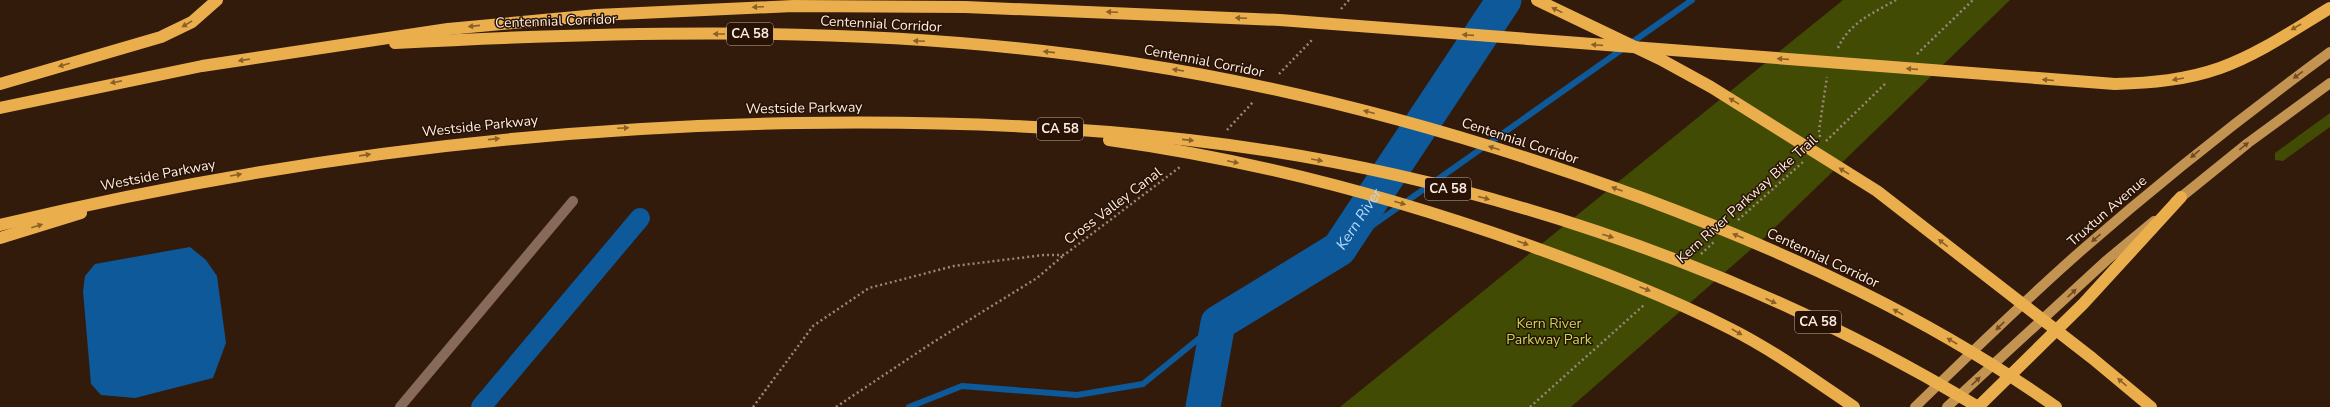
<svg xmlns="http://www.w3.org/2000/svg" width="2330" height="407" font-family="'Nunito Sans',sans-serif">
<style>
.green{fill:#414b04}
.water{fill:#0d599a}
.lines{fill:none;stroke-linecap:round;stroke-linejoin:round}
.stream{stroke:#0d599a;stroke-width:6}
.canal{stroke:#0d599a;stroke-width:20}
.river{stroke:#0d599a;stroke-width:35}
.path{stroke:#9a877a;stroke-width:2.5;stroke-dasharray:2 3;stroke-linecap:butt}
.minor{stroke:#876a59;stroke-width:10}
.major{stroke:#c39351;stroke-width:10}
.highway{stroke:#ebae4c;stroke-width:12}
.oneway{fill:#8a6028}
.oneway2{fill:#6e4c26}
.labels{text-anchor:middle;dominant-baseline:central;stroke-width:3;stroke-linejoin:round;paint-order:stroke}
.shield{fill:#281203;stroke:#beaba0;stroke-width:1}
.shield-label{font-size:13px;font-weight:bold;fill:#feede3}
.street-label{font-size:14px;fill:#feede3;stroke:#281203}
.park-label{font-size:14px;fill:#c3d958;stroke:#281203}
.water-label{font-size:15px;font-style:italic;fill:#b7d9fd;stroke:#281203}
</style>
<rect width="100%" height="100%" fill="#321b0b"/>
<g class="green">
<polygon points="1843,0 2010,0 1764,238 1571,407 1340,407"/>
<polygon points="2330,113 2330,127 2283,161 2275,160 2275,153"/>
</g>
<polygon class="water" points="190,247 206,260 217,276 226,343 213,378 135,398 101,395 91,384 83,291 85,276 95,264"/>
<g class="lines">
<g class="stream">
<polyline points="1339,249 1692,0"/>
<polyline points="909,407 962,386 1077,395 1143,384 1218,323"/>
</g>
<polyline class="canal" points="481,407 640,218"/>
<path class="river" id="s1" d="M 1203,407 L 1218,323 L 1339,249 L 1504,0"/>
<g class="path">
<polyline points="1341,9 1349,0"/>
<path d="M 1838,48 C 1849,23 1873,13 1896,0"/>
<polyline points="1917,54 1973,0"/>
<polyline points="1279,74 1313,39"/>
<polyline points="1227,130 1254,101"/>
<polyline points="1820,137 1819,130 1827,77"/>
<polyline points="1826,141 1887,82"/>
<polyline points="1738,220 1803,162"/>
<polyline points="1701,254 1714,242"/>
<polyline points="753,407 813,326 869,288 954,266 1044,255 1064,255 1180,167"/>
<polyline points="836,407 932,343 1037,278 1064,255"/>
<polyline points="1530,407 1644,305"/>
</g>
<polyline class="minor" points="400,407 573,201"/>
<g class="major">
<polyline points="2175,202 2248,143 2330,83"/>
<path d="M 1915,407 C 1970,354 2025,300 2082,250 C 2162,180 2244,115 2330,52"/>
<polyline points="1947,407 2107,260 2154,221"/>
</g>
<g class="highway">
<polyline points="1537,0 1660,59 1711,87 1877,191 2092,358 2151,407"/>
<path d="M 395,43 C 640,30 889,25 1133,63 C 1308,90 1480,138 1645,199 C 1789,253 1930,318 2056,407"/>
<polyline points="0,84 161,37 192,22 217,0"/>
<path d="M 0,108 L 202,66 L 448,29 L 597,15 L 793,6 L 965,7 L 1280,20 L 2115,84 C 2151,83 2186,80 2220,68 C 2259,54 2295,29 2330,8"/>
<path d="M 1109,140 C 1255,160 1397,198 1536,248 C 1602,272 1666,296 1729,328 C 1773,350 1813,379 1854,407"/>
<path d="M 0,225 C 263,162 530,127 800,123 C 930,121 1060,125 1189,140 C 1462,171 1742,264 1978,407"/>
<polyline points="0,238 81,213"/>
<polyline points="1978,407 2083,304 2181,197"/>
</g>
</g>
<defs><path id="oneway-solid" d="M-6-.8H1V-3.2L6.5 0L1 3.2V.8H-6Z"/></defs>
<g class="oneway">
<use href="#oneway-solid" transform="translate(758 7) rotate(178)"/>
<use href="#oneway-solid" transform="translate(1557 10) rotate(-154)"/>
<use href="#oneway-solid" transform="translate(1112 12) rotate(-178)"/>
<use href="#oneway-solid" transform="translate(1241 18) rotate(-177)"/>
<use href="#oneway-solid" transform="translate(187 24) rotate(149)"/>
<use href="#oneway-solid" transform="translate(474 26) rotate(174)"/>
<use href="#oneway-solid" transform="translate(2296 27) rotate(150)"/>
<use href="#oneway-solid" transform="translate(719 34) rotate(-180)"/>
<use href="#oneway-solid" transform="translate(1468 35) rotate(-176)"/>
<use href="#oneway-solid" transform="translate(919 41) rotate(-177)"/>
<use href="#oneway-solid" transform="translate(1597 45) rotate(-176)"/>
<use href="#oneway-solid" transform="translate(1049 52) rotate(-174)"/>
<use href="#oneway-solid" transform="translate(1783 59) rotate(-176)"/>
<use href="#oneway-solid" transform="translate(244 60) rotate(172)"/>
<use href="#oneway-solid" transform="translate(64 65) rotate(164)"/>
<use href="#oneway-solid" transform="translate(1912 69) rotate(-176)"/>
<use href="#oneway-solid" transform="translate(1178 70) rotate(-171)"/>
<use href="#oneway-solid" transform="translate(2178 79) rotate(170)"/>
<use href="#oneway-solid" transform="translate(2048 80) rotate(-175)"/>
<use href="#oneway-solid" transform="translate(116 82) rotate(169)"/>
<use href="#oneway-solid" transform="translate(1734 101) rotate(-149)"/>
<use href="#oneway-solid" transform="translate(1369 112) rotate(-165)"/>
<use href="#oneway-solid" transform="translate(623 128) rotate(-3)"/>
<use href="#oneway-solid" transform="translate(494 139) rotate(-6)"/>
<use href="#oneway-solid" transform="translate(1188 140) rotate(6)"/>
<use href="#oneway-solid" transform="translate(1494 148) rotate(-163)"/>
<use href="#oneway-solid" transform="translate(365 155) rotate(-8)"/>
<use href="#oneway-solid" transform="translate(1317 160) rotate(10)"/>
<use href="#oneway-solid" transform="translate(1233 162) rotate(12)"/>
<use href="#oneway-solid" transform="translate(1844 171) rotate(-148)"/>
<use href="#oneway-solid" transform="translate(236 175) rotate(-10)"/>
<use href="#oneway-solid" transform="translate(1617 189) rotate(-160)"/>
<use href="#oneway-solid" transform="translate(1484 198) rotate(15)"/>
<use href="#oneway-solid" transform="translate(1400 203) rotate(16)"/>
<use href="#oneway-solid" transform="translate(37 226) rotate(-17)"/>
<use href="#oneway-solid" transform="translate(1608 236) rotate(18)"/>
<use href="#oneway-solid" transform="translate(1738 236) rotate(-157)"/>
<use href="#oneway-solid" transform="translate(1523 243) rotate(20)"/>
<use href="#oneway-solid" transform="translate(1943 243) rotate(-142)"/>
<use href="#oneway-solid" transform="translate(1645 289) rotate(21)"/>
<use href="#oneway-solid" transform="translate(1771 301) rotate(24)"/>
<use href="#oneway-solid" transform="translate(1898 312) rotate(-151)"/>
<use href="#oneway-solid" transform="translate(1737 332) rotate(30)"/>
<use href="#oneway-solid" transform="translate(1952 341) rotate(-150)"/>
<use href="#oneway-solid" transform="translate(2122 382) rotate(-140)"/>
</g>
<g class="oneway2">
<use href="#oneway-solid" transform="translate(2298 75) rotate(144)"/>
<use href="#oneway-solid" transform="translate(2244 146) rotate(-39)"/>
<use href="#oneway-solid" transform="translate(2195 154) rotate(140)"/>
<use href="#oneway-solid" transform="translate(2096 238) rotate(139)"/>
<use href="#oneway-solid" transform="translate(2072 293) rotate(-43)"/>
<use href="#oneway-solid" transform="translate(2000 326) rotate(136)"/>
<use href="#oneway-solid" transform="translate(1976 381) rotate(-43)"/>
</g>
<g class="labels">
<g class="shield">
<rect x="727" y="23" width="46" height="22" rx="3"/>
<rect x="1037" y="118" width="46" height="22" rx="3"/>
<rect x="1425" y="178" width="46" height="22" rx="3"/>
<rect x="1795" y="311" width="46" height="22" rx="3"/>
</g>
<g class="shield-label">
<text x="750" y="34">CA 58</text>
<text x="1060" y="129">CA 58</text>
<text x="1448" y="189">CA 58</text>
<text x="1818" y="322">CA 58</text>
</g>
<g class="street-label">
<text transform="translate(556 21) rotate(-2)">Centennial Corridor</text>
<text transform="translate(881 24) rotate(3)">Centennial Corridor</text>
<text transform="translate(1204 61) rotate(11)">Centennial Corridor</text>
<text transform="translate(804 108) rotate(-1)">Westside Parkway</text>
<text transform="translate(480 126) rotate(-6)">Westside Parkway</text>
<text transform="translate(1520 141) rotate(18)">Centennial Corridor</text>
<text transform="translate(158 175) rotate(-11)">Westside Parkway</text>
<text transform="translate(1747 199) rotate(-42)">Kern River Parkway Bike Trail</text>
<text transform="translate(1113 206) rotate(-37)">Cross Valley Canal</text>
<text transform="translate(2107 211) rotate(-41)">Truxtun Avenue</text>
<text transform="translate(1823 258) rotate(25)">Centennial Corridor</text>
</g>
<g class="park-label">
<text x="1549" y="323">Kern River<tspan x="1549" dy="16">Parkway Park</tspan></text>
</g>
<g class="water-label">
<text stroke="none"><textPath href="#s1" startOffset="263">Kern River</textPath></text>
</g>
</g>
</svg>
